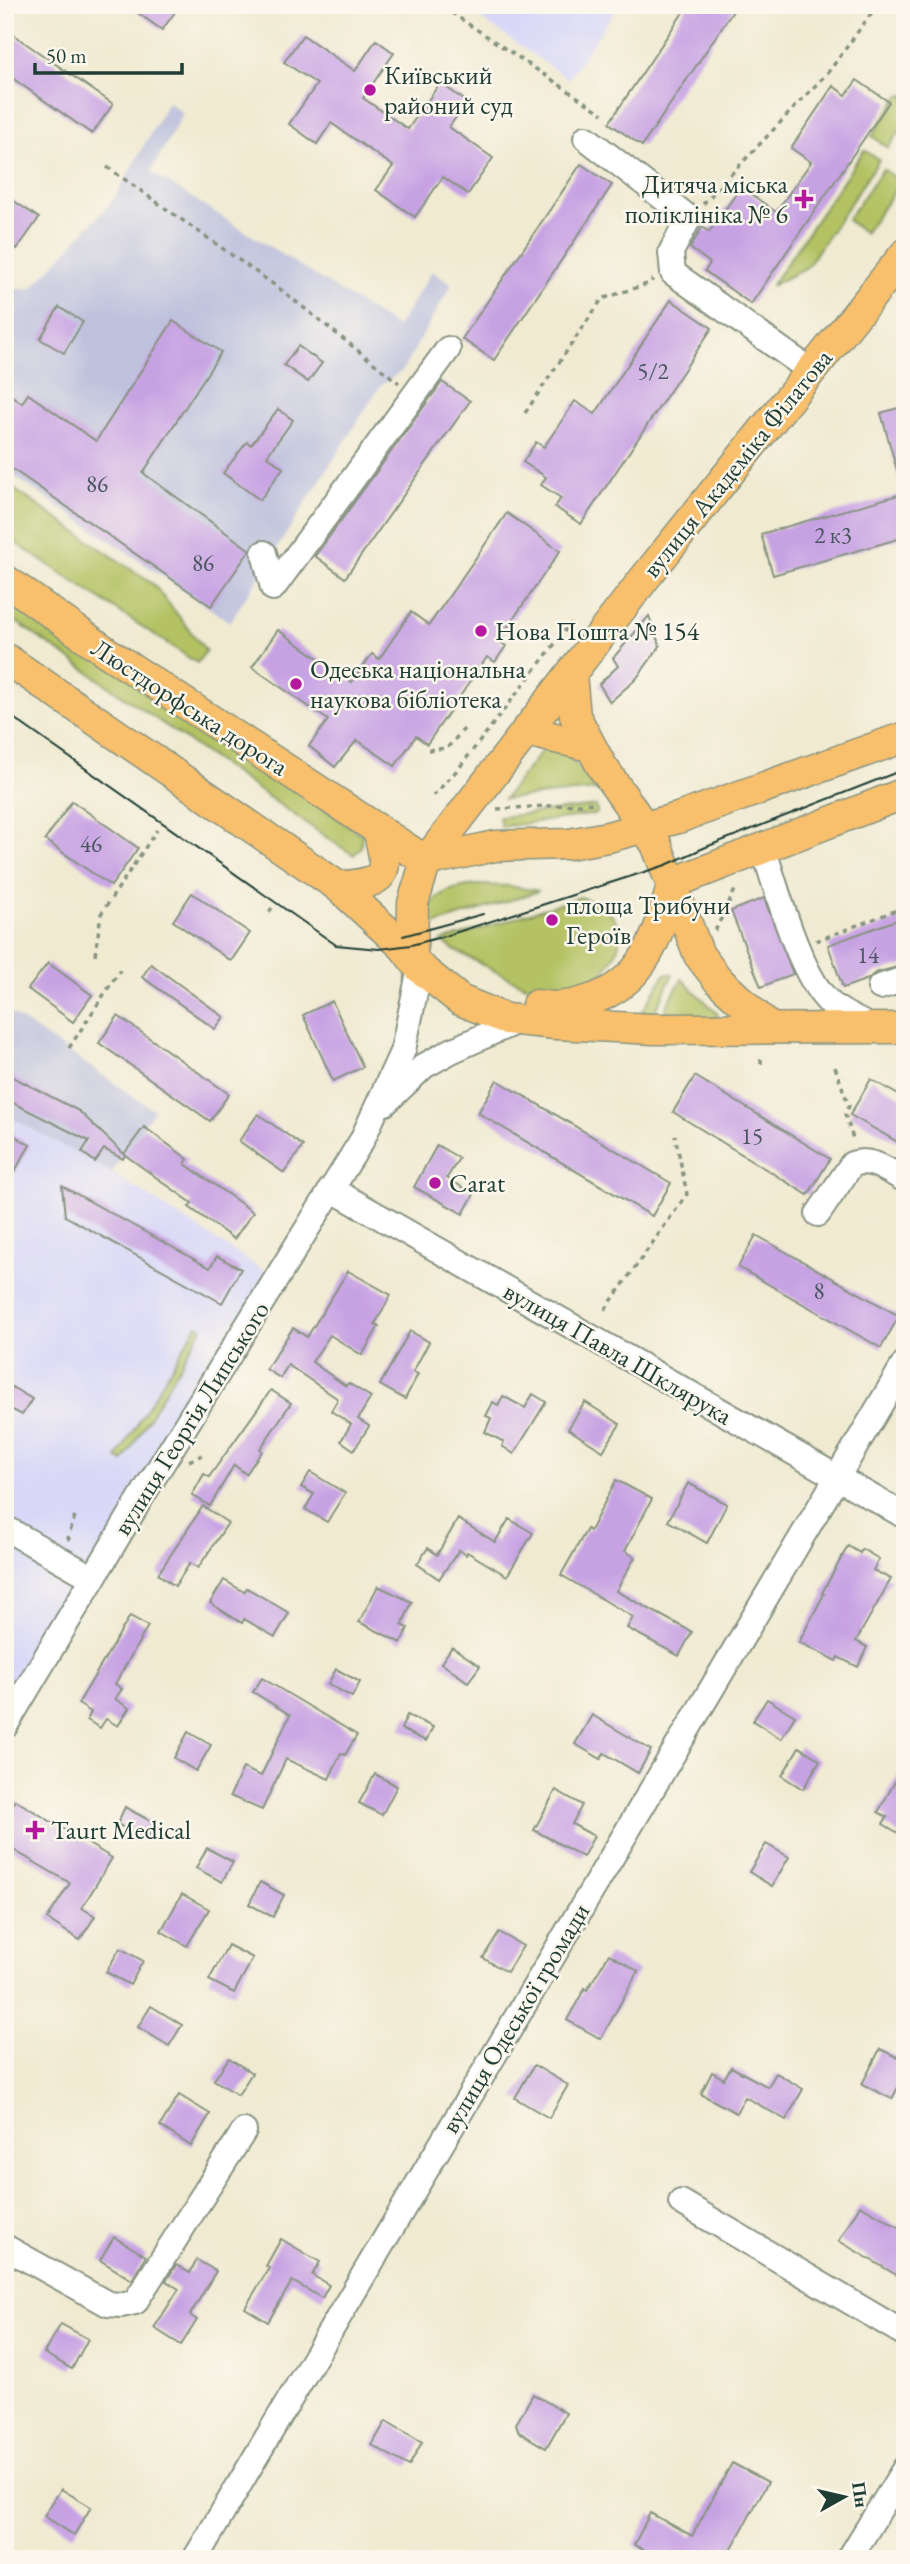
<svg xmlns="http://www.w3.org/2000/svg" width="910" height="2564" font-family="'EB Garamond',serif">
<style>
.built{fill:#d8d7f8}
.industrial{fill:#bfc2dd}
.green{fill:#b4c264;stroke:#6a804c;stroke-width:2}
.building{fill:#c7a2e3}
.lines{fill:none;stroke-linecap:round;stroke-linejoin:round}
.minor-casing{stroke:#889482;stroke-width:28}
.major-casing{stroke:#889482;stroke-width:33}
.path{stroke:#889482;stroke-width:3.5;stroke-dasharray:5 5;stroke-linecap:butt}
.minor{stroke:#fff;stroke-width:24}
.major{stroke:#f8bf6c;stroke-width:30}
.tram{stroke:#1f3d34;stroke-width:2}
.poi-dot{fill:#b5179e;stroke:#fbf7ec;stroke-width:2.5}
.labels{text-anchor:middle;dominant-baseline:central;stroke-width:5;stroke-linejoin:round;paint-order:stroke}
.number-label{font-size:23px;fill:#495660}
.poi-label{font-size:26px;fill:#1f3d34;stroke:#fbf7ec;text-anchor:start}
.street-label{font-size:26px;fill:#1f3d34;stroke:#fbf7ec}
</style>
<rect width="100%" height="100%" fill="#fbf7ec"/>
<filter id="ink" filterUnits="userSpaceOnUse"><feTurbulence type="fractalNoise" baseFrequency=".0143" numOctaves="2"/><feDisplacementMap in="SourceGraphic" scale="14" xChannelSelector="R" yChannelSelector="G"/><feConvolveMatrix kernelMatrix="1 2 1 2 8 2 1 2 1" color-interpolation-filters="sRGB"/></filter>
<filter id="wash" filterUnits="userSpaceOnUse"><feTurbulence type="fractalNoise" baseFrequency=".00686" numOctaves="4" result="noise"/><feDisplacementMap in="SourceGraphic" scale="28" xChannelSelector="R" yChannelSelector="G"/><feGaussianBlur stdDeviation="1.57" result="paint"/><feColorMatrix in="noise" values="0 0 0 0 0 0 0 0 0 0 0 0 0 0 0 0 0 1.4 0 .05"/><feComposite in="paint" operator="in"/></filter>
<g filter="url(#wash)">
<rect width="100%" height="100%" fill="#f0ead1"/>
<g class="built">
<polygon points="461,5 619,5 568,79"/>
<polygon points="5,1114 112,1173 274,1277 5,1717"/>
</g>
<g class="industrial">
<polygon points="168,102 183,113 151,172 397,327 432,271 452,284 402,371 381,385 230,622 5,470 5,290 32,288 114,199"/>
<polygon points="5,1009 154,1110 112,1173 5,1114"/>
</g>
<g class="green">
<polygon points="905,95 905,124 888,148 872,136 899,96"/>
<polygon points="864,150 879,160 807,267 771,286"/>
<polygon points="883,169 901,182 865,233 847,220"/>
<polygon points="5,483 154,585 206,651 197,663 5,536"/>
<polygon points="5,591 362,835 361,847 354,855 339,846 5,614"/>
<polygon points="561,746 596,790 504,799 544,748"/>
<polygon points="596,806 597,814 501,827 499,817"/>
<path d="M 478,885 L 509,886 L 539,891 L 430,926 C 422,894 453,887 478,885 Z"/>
<path d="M 580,897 C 590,901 601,905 609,912 C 636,939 606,977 579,989 C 571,993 557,993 547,993 C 534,993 471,958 454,950 L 442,941 Z"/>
<polygon points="665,974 673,974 649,1024 642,1019 642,1012"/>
<polygon points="682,979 717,1013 718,1018 661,1025 667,1005"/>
<polygon points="197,1325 202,1328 123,1462 117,1458"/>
</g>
<g id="blocks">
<g class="building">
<polygon points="127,5 180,5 162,30"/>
<polygon points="688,5 737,5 642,146 609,123"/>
<polygon points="5,29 113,104 92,134 5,73"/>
<polygon points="303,35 355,71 376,40 394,53 363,98 408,129 440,83 467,102 449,127 493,158 468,194 443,177 415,217 376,190 393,166 331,123 317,144 289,124 317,84 284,62"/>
<polygon points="857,80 889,102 751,304 705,271 710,263 690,248 702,227 709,232 741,187 776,212 811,162 791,148 833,86 846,95"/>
<polygon points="581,164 612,185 494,360 462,339"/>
<polygon points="5,195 39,218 17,249 5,241"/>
<polygon points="671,300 712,328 581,524 555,507 561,498 541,485 546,477 523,462 536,442 544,447 575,401 595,414"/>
<polygon points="59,307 83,322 64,353 40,339"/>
<polygon points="173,321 221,352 143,473 250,550 211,606 5,464 5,391 22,403 28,394 96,441"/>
<polygon points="298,346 322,363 308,382 284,365"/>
<polygon points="442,382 470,401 345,578 315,556"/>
<polygon points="905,406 905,480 900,481 881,413"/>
<polygon points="278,409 293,420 267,456 283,468 260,500 223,473 247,442 251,445"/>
<polygon points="905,493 905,537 773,575 761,534"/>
<polygon points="507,513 560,551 498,641 506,646 495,662 487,657 427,744 416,736 395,766 357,740 335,767 309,746 328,720 252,667 278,630 352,682 372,654 379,659 411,612 429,625"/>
<polygon points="649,616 660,646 636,679 610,702 599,684 618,666 613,658"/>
<polygon points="72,801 138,848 111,886 45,840"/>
<polygon points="192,893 250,933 231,961 173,921"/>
<polygon points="764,898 793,974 761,987 731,911"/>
<polygon points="905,917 905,965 875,973 868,979 843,988 828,945"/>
<polygon points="48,963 92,995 73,1022 28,989"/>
<polygon points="151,964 224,1017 215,1029 142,977"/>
<polygon points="332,1001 363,1067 333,1081 303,1015"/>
<polygon points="118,1016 229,1094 210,1121 99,1043"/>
<polygon points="5,1073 79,1111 124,1154 144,1127 188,1159 185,1164 253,1212 234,1239 189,1207 192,1203 125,1155 123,1159 104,1149 95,1162 82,1152 89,1141 5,1099"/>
<polygon points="695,1076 830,1159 808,1195 673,1112"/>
<polygon points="871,1079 905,1099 905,1146 850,1115"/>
<polygon points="497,1080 671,1183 652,1216 478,1113"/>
<polygon points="258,1114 303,1146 284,1173 239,1141"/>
<polygon points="5,1130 30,1145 5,1188"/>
<polygon points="437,1145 459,1158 447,1178 474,1194 463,1214 414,1187"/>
<polygon points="62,1186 210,1268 217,1256 241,1269 222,1303 65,1216"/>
<polygon points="756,1235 899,1316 881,1348 738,1267"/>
<polygon points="348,1271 391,1295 375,1324 379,1326 362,1355 330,1335 312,1362 346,1386 348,1383 371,1397 358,1419 369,1426 354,1450 341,1441 351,1424 331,1411 338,1399 288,1365 280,1378 266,1369 293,1328 307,1337"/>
<polygon points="410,1331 429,1342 413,1372 418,1374 405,1399 380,1385"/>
<polygon points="5,1383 32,1399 22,1415 5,1406"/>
<polygon points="271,1390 291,1403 260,1449 262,1451 246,1474 234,1465 210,1506 192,1495 204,1474 209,1477"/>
<polygon points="533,1394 546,1402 514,1454 502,1446 504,1442 485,1432 491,1418 486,1416 493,1402 498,1405 503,1396 525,1408"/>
<polygon points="585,1402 620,1424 603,1451 568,1429"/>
<polygon points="310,1472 345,1493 327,1522 305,1509 314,1494 301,1487"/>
<polygon points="616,1480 652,1499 625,1551 635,1557 616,1591 692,1632 679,1656 627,1628 633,1617 561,1575 587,1529 590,1531"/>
<polygon points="688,1483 727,1504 707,1543 668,1521"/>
<polygon points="203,1506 228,1523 198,1568 190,1563 175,1586 158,1574"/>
<polygon points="458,1519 495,1542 509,1519 533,1533 507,1576 467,1552 466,1555 459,1550 439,1579 417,1564 428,1548 437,1555"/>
<polygon points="848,1546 860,1553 862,1549 879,1559 873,1570 891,1579 856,1641 867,1647 858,1667 838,1657 836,1661 799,1642 824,1594 822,1593"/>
<polygon points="224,1580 244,1592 247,1588 289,1613 275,1637 244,1619 242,1623 210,1603"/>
<polygon points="378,1586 412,1602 402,1625 408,1628 401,1643 359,1622"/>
<polygon points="130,1616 148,1626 115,1684 122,1689 115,1699 129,1708 118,1726 106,1719 100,1728 87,1720 91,1712 78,1704"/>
<polygon points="452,1647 480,1666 468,1682 441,1663"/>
<polygon points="336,1669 360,1682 352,1697 328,1684"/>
<polygon points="262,1678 357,1735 345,1755 341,1753 329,1779 286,1759 262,1810 230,1796 243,1768 261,1776 290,1715 253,1692"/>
<polygon points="767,1699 795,1716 781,1739 753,1721"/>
<polygon points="407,1715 433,1727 426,1741 401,1729"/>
<polygon points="592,1715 651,1750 638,1773 604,1753 601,1759 575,1744"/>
<polygon points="188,1732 211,1745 196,1771 174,1758"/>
<polygon points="799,1747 820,1760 803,1789 782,1776"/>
<polygon points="905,1764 905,1837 883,1824 887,1817 878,1812"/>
<polygon points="375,1774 397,1786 382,1815 359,1803"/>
<polygon points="556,1790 582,1805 572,1824 594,1836 583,1857 534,1830"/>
<polygon points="15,1800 112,1858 82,1908 95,1916 80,1940 47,1919 70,1883 5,1845 5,1816"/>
<polygon points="125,1807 154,1823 146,1840 117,1824"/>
<polygon points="766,1844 789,1857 772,1886 749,1872"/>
<polygon points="207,1848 233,1862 222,1882 196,1868"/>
<polygon points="260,1882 284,1895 273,1917 249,1904"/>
<polygon points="182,1894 209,1909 187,1946 161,1931"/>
<polygon points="499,1932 523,1946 507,1972 483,1958"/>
<polygon points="228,1945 253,1958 234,1993 209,1980"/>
<polygon points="120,1948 143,1961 130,1985 106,1972"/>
<polygon points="609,1954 638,1971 601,2039 567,2020 585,1988 587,1990"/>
<polygon points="151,2006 182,2025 169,2046 138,2027"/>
<polygon points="880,2049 905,2061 905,2074 892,2099 862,2084"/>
<polygon points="229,2058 252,2073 238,2095 214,2080"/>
<polygon points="534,2065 568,2085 549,2118 515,2098"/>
<polygon points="731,2067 768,2087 776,2073 803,2089 786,2120 745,2097 736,2113 701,2094 712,2072 724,2079"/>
<polygon points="179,2095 210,2114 191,2146 160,2126"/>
<polygon points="860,2205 905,2231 905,2280 839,2241"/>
<polygon points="114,2237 146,2256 132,2280 100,2260"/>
<polygon points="281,2239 320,2262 312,2275 329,2285 322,2298 292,2281 268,2322 245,2308 269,2268 266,2266"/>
<polygon points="197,2260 216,2271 190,2315 197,2320 181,2345 154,2328 179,2289 166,2281 176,2265 190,2273"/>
<polygon points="61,2324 88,2339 72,2369 44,2353"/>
<polygon points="533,2394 566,2413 546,2448 519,2432 516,2424"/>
<polygon points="386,2421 422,2442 409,2466 372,2445"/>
<polygon points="732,2463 768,2482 726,2559 660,2559 634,2545 650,2513 692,2536"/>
<polygon points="61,2489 91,2507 74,2535 44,2516"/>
</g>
</g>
</g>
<g filter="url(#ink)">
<use href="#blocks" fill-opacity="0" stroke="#889482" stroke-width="2"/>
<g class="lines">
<defs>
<g id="minor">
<polyline points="586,138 689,218 671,252 673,273 811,371"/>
<polyline points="264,553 273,588 448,349"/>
<path d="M 763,847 C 776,887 800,978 831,1004 C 842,1014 859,1021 873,1028"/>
<polyline points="880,987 905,979"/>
<polyline points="385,1103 424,1066 451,1051 526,1017"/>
<polyline points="331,1189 905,1516"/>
<path d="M 818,1214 L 852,1164 C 871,1157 888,1171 905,1180"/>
<polyline points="5,1528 93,1578"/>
<polyline points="5,1726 142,1496 362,1140 403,1050 420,968"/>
<polyline points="681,2202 905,2334"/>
<polyline points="5,2247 108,2304 121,2305 135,2302 244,2131"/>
<polyline points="195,2559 905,1363"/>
<polyline points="849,2559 905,2468"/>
</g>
<g id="major">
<polyline points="5,580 108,653 426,861"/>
<polyline points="5,658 339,887 403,946 420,968 460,1000 506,1019 556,1024 654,1029 905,1028"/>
<polyline points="571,674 575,716 601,765 656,844 699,955 719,981 770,1028"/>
<polyline points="526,731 589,746"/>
<polyline points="426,861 495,846 569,844 608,837 678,818 905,737"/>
<polyline points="673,883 905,793"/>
<path d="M 339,887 C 387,882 390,876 378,829"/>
<polyline points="412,956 413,903 426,861 644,579 905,254"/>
<path d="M 537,1005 C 555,1009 573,1006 590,1000 C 646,982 658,935 673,883"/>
</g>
</defs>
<use href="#minor" class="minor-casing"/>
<use href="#major" class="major-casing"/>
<g class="path">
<polyline points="443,7 603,114"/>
<polyline points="107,167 280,289 399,383"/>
<polyline points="703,204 830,70 873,11"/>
<polyline points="525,413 602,299 650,283 653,279"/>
<polyline points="428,750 447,748 464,729"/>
<polyline points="433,796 459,768 571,623"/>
<polyline points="497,809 597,803"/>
<polyline points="269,912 272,908"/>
<polyline points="715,931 735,890"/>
<polyline points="816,941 905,907"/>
<polyline points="95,955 101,914 157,830"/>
<polyline points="69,1048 120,970"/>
<polyline points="761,1059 761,1067"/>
<polyline points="835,1067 849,1106 845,1114 854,1142"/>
<polyline points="605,1310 687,1194 675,1135"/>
<polyline points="189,1461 202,1455"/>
<polyline points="5,1476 7,1472"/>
<polyline points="70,1540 68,1538 76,1513"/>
</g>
<use href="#minor" class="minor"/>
<use href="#major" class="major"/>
<g class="tram">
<polyline points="5,712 336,945 379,949 411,945 445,936 666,865 706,847 905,769"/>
<polyline points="403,936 483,914"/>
</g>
</g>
</g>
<g class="poi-dot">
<circle cx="370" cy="90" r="7"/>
<path d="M800.5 188.5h7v7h7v7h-7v7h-7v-7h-7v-7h7z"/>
<circle cx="481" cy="631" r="7"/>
<circle cx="296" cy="684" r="7"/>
<circle cx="552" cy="920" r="7"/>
<circle cx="435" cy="1183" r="7"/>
<path d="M31.5 1819.5h7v7h7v7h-7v7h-7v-7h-7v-7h7z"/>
</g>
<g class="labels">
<g class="number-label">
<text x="653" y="371">5/2</text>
<text x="97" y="484">86</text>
<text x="833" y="535">2 к3</text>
<text x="203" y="563">86</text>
<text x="91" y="844">46</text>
<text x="868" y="955">14</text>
<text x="752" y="1136">15</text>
<text x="819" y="1291">8</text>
</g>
<g class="poi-label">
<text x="384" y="75">Київський<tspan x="384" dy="30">районий суд</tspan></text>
<text x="788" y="184" text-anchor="end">Дитяча міська<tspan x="788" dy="30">поліклініка № 6</tspan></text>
<text x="495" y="631">Нова Пошта № 154</text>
<text x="310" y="669">Одеська національна<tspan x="310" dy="30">наукова бібліотека</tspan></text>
<text x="566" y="905">площа Трибуни<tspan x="566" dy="30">Героїв</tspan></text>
<text x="449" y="1183">Carat</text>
<text x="51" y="1830">Taurt Medical</text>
</g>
<g class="street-label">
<text transform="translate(737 463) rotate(-51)">вулиця Академіка Філатова</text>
<text transform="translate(190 707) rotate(33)">Люстдорфська дорога</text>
<text transform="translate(618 1353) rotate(30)">вулиця Павла Шклярука</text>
<text transform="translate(191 1418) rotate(-58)">вулиця Георгія Липського</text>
<text transform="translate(515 2018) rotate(-59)">вулиця Одеської громади</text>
</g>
</g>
<rect width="910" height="2564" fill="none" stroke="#fbf7ec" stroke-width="28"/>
<g transform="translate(844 2497) rotate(82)" stroke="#fbf7ec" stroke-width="5" paint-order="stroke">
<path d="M0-5L12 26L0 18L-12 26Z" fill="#1f3d34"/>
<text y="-10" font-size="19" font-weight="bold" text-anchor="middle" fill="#1f3d34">Пн</text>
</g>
<path d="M35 63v10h147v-10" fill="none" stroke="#1f3d34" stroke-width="3.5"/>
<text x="46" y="63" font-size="21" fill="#1f3d34" stroke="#fbf7ec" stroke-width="5" paint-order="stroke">50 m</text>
</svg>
